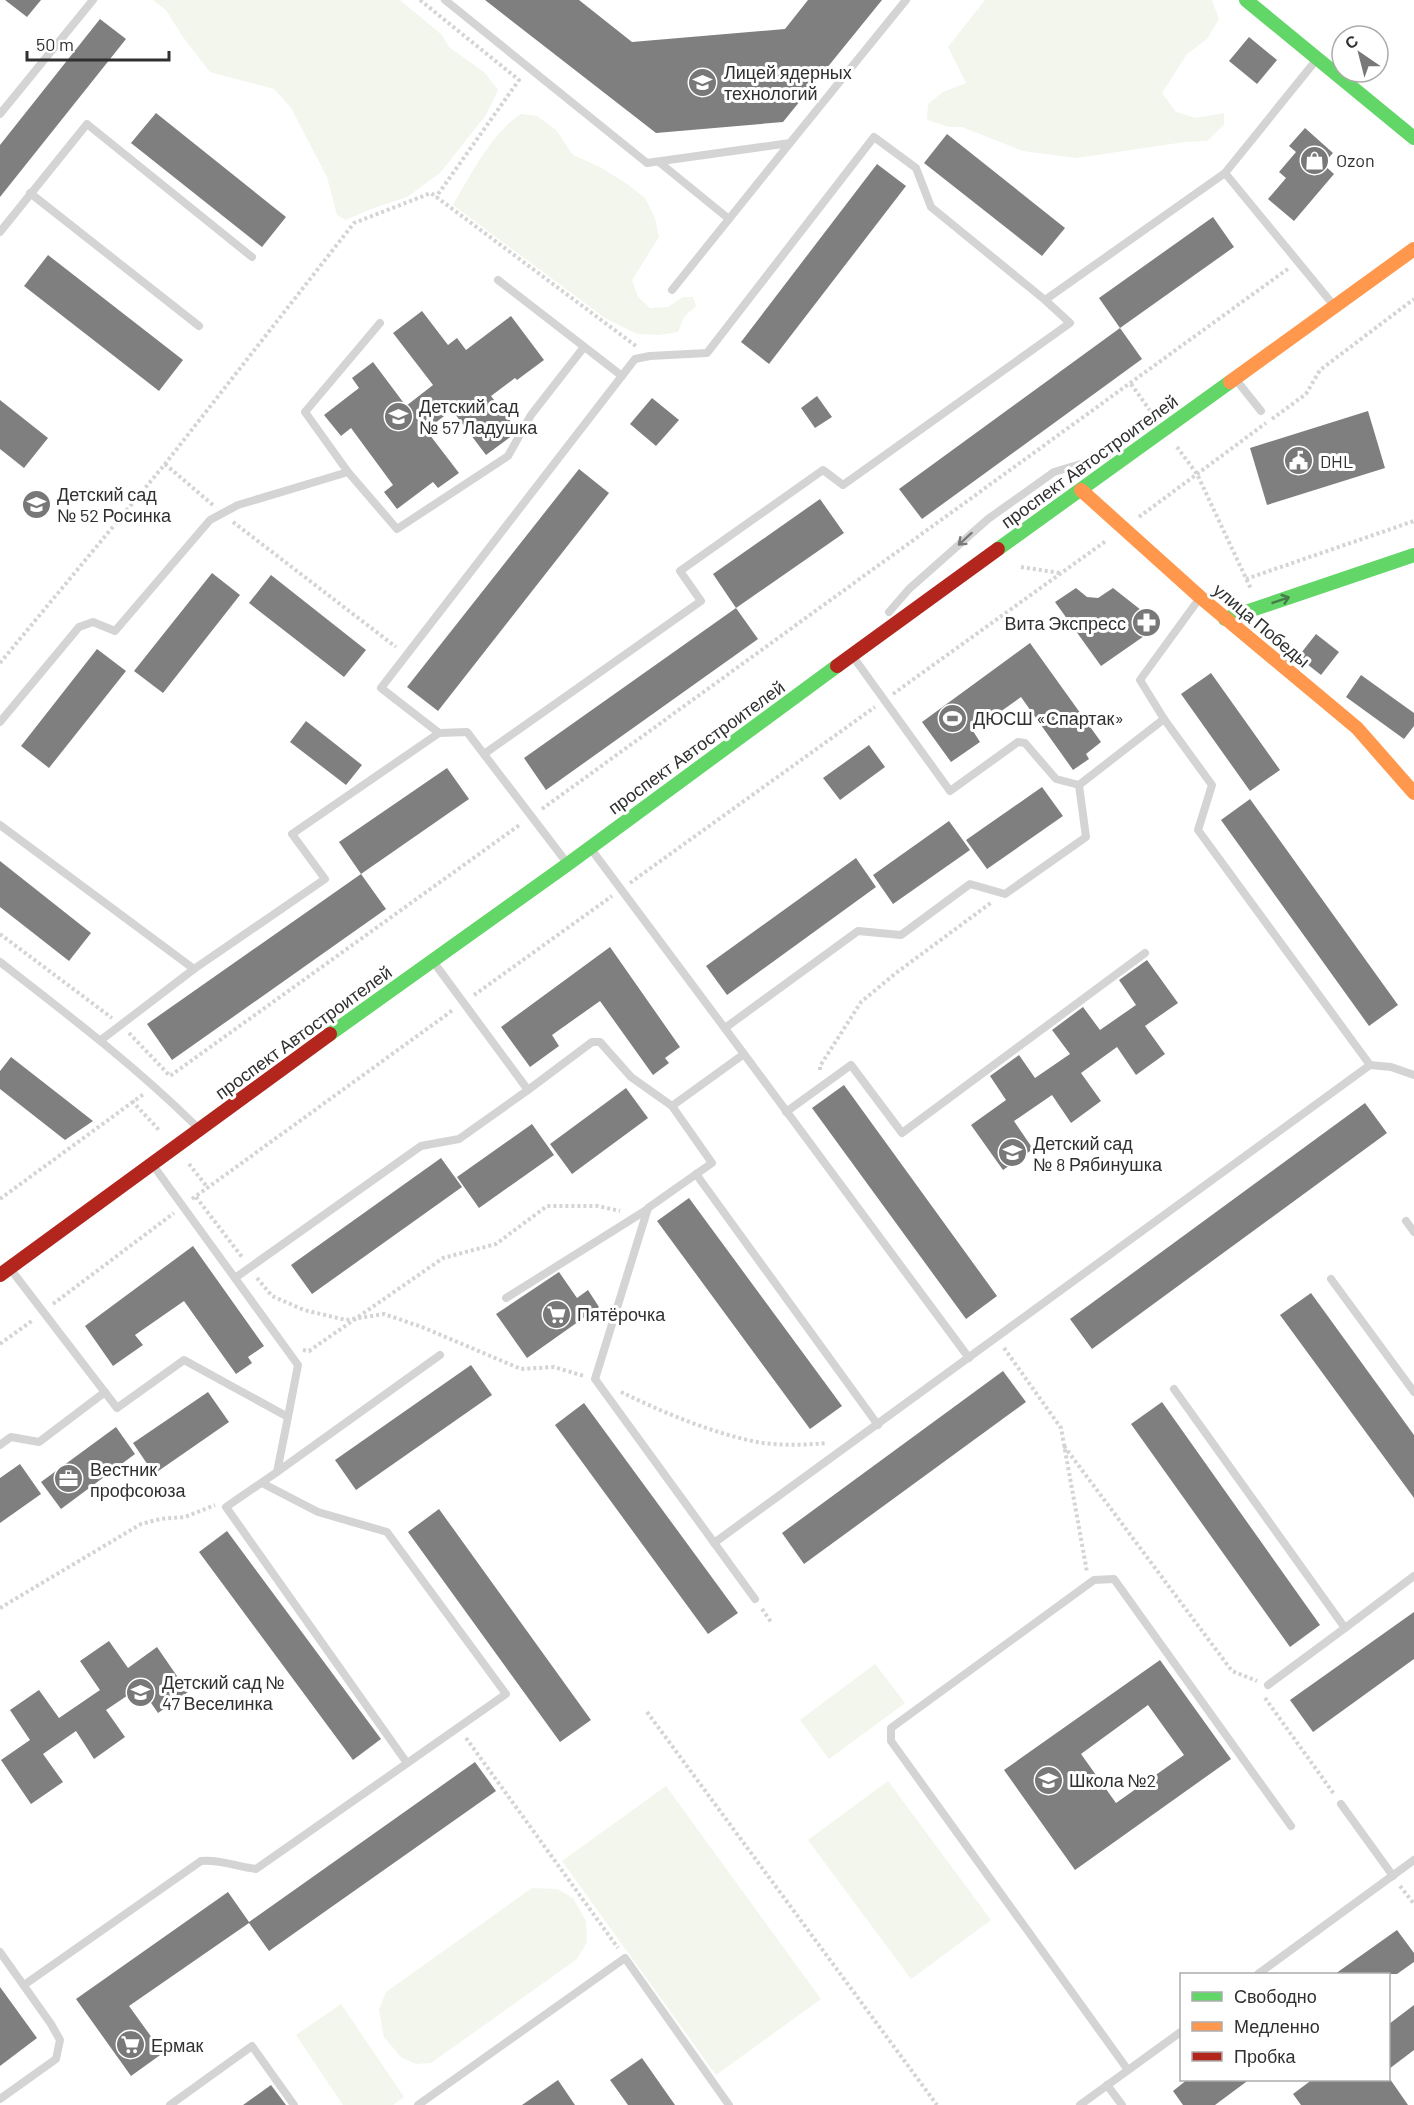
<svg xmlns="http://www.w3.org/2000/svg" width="1414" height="2105" font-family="Barlow,sans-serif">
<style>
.green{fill:#f2f6ec}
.building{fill:#7f7f7f;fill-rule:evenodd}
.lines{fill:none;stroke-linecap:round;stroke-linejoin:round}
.path{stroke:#d4d4d4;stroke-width:4;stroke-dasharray:3 3;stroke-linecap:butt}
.lane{stroke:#d4d4d4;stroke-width:8}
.fast{stroke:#63d668;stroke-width:14}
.slow{stroke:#ff974d;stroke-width:14}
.jam{stroke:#b3261e;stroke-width:14}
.oneway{stroke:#7a7a7a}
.oneway2{stroke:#477b49}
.labels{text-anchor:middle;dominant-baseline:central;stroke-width:6;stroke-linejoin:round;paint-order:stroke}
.poi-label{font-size:18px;fill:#303030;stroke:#fff;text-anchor:start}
.street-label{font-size:18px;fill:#303030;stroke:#fff}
</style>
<rect width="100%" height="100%" fill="#fff"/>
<g class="green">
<polygon points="153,0 400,0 442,35 449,47 485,73 498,90 486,115 440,173 407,197 371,209 346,220 337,215 327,177 291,108 274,89 210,72 183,37 166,10"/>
<polygon points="985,0 1212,0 1219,19 1207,39 1187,54 1162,93 1176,112 1196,118 1224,113 1224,125 1207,141 1185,142 1076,158 1023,151 962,127 949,127 927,120 928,104 943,92 966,83 948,47"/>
<path d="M 521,114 L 537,116 L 556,130 L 573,155 L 600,167 L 627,184 L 645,198 L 655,218 L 659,237 L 632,280 L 638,297 L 650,308 L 668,307 L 683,297 L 693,297 L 696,306 L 684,317 L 678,332 L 659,335 L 637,334 L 605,318 L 453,205 C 471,174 492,133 521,114 Z"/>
<polygon points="875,1664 905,1703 829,1759 800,1720"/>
<polygon points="888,1781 991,1920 911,1979 808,1840"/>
<polygon points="666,1786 821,1999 716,2075 562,1861"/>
<polygon points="532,1888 557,1889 573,1898 586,1921 587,1942 577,1959 431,2063 416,2064 401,2057 384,2037 379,2010 386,1992"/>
<polygon points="341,2004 404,2097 393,2105 343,2105 296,2035"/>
</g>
<g class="building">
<polygon points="5,0 41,0 27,17"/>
<polygon points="485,0 579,0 632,42 785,29 808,0 882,0 783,122 656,133"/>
<polygon points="100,19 126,39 0,197 0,145"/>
<polygon points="1249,37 1277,60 1257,84 1229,61"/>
<polygon points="156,113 286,217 262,247 131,143"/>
<polygon points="1305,128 1333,153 1323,164 1334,174 1294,221 1268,199 1286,178 1279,172 1296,152 1289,146"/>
<polygon points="947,134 1065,228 1042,256 924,163"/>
<polygon points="877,164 906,186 769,364 741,342"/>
<polygon points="1213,217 1234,247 1120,328 1099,298"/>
<polygon points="48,255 183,360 159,391 24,286"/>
<polygon points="422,311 448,345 457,338 466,350 511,316 544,360 517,380 515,378 491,396 516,428 513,435 486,455 452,410 426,430 459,473 438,488 433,482 397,509 384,492 393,485 351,428 341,436 324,415 359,388 352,378 373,362 406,406 433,385 393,333"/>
<polygon points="1120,328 1142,359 922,519 899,489"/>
<polygon points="817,396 832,417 815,428 801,408"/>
<polygon points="652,398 679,420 656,446 630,424"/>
<polygon points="0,400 48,438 24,468 0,449"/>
<polygon points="1368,411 1385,468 1267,505 1250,448"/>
<polygon points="579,469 609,493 438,711 407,687"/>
<polygon points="820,499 844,533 736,608 713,574"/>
<polygon points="212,573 240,595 163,693 134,671"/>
<polygon points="271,575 366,650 344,677 249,603"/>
<polygon points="1076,588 1087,597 1098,598 1113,588 1160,625 1101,666 1055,602"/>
<polygon points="736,608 758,639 546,790 524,758"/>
<polygon points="1316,634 1339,652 1321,675 1298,657"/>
<polygon points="1030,643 1101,742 1086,754 1089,759 1073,770 1021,697 973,731 980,742 951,762 922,722"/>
<polygon points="97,649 126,671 49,768 21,746"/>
<polygon points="1211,673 1280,770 1250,791 1181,694"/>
<polygon points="1361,675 1414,713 1414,726 1404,739 1346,697"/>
<polygon points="306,721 362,765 346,785 290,742"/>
<polygon points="869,745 885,767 840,800 823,778"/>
<polygon points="447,768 469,799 361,874 339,842"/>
<polygon points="1042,787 1063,816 987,869 966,840"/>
<polygon points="1250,799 1398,1005 1369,1026 1221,820"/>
<polygon points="949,821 970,850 893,904 873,875"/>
<polygon points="856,858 876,887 727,995 706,966"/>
<polygon points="0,861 91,933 69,961 0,907"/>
<polygon points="361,874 386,909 172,1060 147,1024"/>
<polygon points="610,947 680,1047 665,1058 669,1063 653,1075 600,1001 552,1035 559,1046 530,1067 501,1027"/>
<polygon points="1147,960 1178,1003 1145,1026 1165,1054 1136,1075 1117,1047 1081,1073 1101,1101 1071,1123 1052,1095 1014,1121 1033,1149 1003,1170 971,1125 1006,1100 990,1076 1019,1055 1035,1078 1070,1054 1052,1030 1083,1007 1100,1030 1136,1005 1119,980"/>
<polygon points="11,1057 93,1121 65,1140 0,1089 0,1071"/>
<polygon points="844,1085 997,1296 966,1319 812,1108"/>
<polygon points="626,1088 648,1118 572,1174 550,1144"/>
<polygon points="1365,1103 1387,1133 1092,1349 1070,1319"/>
<polygon points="532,1124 554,1155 479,1208 457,1177"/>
<polygon points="441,1158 462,1187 312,1294 291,1265"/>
<polygon points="689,1198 842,1406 810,1429 657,1221"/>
<polygon points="193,1246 264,1346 248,1357 252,1363 236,1374 184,1301 135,1335 143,1345 113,1366 85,1326"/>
<polygon points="559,1272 577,1298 588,1290 599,1307 527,1358 496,1314"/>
<polygon points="1311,1293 1414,1435 1414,1498 1280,1315"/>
<polygon points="471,1365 492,1395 356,1490 335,1460"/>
<polygon points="1003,1371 1026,1402 804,1564 782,1533"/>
<polygon points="208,1392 229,1422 154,1474 133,1443"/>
<polygon points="1162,1402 1320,1625 1290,1647 1131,1424"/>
<polygon points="584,1403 738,1613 708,1634 555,1425"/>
<polygon points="116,1427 135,1454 61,1509 41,1482"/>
<polygon points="20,1464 41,1494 0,1523 0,1478"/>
<polygon points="439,1509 591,1720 560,1742 408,1532"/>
<polygon points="227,1531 381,1739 353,1760 199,1552"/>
<polygon points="1414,1612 1414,1659 1313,1732 1290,1700"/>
<polygon points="109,1641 128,1668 157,1647 188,1692 158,1713 140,1687 106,1710 125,1737 94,1759 76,1731 43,1754 63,1782 31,1804 1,1760 30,1740 10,1710 39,1690 59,1718 100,1690 80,1661"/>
<path d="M 1160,1660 L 1231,1759 L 1075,1870 L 1004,1770 ZM 1148,1705 L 1184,1755 L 1116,1803 L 1081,1754 Z"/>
<polygon points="475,1762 496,1791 269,1951 249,1923 129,2006 163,2053 131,2076 76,1999 228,1892 249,1922"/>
<polygon points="1397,1930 1414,1953 1414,1962 1397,1974 1335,1974"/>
<polygon points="0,1987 37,2038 0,2066"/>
<polygon points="1414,2005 1414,2050 1389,2069 1389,2024"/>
<polygon points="642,2058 675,2105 628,2105 610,2080"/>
<polygon points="1188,2079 1250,2079 1215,2105 1183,2105 1173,2091"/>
<polygon points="1313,2079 1390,2079 1408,2105 1301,2105 1293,2094"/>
<polygon points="558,2080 575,2105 522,2105"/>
<polygon points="271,2085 286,2105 243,2105"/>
</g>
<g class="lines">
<g class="path">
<polyline points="420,0 519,80 436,197"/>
<polyline points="1131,384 1151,412"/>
<polyline points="1272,419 1306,394 1320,370 1414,299"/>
<polyline points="1177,447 1197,474 1251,589"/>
<polyline points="165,464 214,506"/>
<polyline points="1139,517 1266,423"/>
<polyline points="233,522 396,647"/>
<polyline points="1021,567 1060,573"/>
<polyline points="1246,579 1414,521"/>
<polyline points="0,663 165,464 354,223 431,193 636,346"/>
<polyline points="893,694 1106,541"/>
<polyline points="542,809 1289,268"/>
<polyline points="630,883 875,707"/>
<polyline points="0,934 112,1018"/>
<polyline points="474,995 612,896"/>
<polyline points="129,1033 170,1076 521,824"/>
<polyline points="820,1070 820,1066 861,1002 896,973 992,902"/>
<polyline points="132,1101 160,1131"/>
<polyline points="189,1164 208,1188"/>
<polyline points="196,1197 242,1257"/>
<polyline points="0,1199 145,1093"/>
<polyline points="192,1199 453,1010"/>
<polyline points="257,1278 272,1296 304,1310 346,1320 384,1314 422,1327 521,1369 554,1367 584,1376"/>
<polyline points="53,1304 174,1213"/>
<polyline points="0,1344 33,1320"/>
<polyline points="1004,1348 1061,1428 1087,1572"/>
<polyline points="303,1350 309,1351 443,1258 496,1244 547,1206 598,1206 620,1211"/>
<path d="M 621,1392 C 662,1412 712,1433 757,1442 C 779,1446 804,1445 827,1443"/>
<polyline points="1064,1446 1232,1671 1257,1681"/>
<polyline points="0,1608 141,1524 160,1519 185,1517 215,1505"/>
<polyline points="762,1609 771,1622"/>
<polyline points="1265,1698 1334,1794"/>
<polyline points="647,1712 937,2105"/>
<polyline points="466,1738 618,1948"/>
<polyline points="1400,1886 1414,1904"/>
</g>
<g class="lane">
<polyline points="445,0 647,163 790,143 906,0"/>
<polyline points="0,114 93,0"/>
<polyline points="659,162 729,219"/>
<polyline points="1225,173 1317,59"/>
<polyline points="30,193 199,326"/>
<polyline points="0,232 87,124 252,257"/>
<polyline points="498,280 622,376"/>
<polyline points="672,290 790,143"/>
<polyline points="380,323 305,412 348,472 397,529 508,456 531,415 584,347"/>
<polyline points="1237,381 1261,411"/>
<polyline points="889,612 909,589 988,519 1054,472 1107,456"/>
<polyline points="854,658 950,791 1018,742 1025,743 1056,779 1079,785 1164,719"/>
<polyline points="0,722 79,627 93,622 115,631 210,520 238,505 348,472"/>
<polyline points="484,754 701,601 680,571 823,470 843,485 1070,323 1045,300"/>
<polyline points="0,825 194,969"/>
<polyline points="564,859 467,732 439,733 381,688 635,359 650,356 707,353 874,137 916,168 931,207 1045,300 1225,173 1331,302"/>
<path d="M 0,962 C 67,1014 134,1065 195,1125"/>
<polyline points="435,964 528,1090 592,1042 600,1042 631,1077 672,1106 744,1054 594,853"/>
<polyline points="725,1028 858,931 901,935 970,884 1005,894 1086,837 1079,785"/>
<polyline points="101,1040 194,969 325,879 292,834 439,733"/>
<polyline points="744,1054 969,1358"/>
<polyline points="1370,1065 1391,1067 1414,1075"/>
<polyline points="672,1106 712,1163 648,1208 595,1379 755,1599"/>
<polyline points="786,1112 851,1065 902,1133 1145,953"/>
<polyline points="155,1168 298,1365 288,1417"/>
<polyline points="696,1174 878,1425"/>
<polyline points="1406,1221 1414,1232"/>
<polyline points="12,1271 117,1408 184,1360 288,1417 277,1472 226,1507 407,1763"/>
<polyline points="235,1278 421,1146 459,1139 528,1090"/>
<polyline points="1331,1279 1414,1392"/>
<polyline points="506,1298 648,1209"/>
<polyline points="1174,1389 1345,1628 1268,1685"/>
<polyline points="0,1445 11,1437 39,1442 105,1392"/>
<polyline points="277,1472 440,1355"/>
<polyline points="714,1543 1370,1065 1198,830 1212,785 1164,719 1140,680 1199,599"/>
<polyline points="1345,1628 1414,1576"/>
<polyline points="1341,1804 1393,1876"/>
<polyline points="0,1952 51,2024 60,2040 56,2059 0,2099"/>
<polyline points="1258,1974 1414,1860"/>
<path d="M 24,1985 L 201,1861 C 220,1859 237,1867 256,1869 L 506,1694 L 387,1532 L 318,1512 L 262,1483"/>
<polyline points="1128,2070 891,1741 891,1728 1094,1580 1114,1579 1291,1826"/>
<polyline points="1107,2085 1122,2105"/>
<polyline points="170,2105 252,2046 294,2105"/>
<polyline points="418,2105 625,1958 729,2105"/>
<polyline points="1080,2105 1182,2031"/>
</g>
<g class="fast">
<polyline points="1246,0 1414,138"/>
<polyline points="998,549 1230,382"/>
<polyline points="1225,619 1414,555"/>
<polyline points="330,1034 568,864 837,666"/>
</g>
<g class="slow">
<polyline points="1230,382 1414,249"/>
<polyline points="1081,490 1200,597 1357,728 1414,793"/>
</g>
<g class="jam">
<polyline points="837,666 998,549"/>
<polyline points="0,1275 330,1034"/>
</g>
</g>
<defs><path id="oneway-shaft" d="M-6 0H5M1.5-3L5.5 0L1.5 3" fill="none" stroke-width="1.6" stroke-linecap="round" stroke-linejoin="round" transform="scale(1.5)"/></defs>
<use class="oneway" href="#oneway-shaft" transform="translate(965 539) rotate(138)"/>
<use class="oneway2" href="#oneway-shaft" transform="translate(1281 600) rotate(-19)"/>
<defs>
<symbol id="school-disc" viewBox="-11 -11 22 22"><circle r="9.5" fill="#787878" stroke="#fff"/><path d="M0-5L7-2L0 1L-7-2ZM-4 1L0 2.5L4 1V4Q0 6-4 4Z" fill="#fff"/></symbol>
<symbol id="shop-disc" viewBox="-11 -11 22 22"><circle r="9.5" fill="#787878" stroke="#fff"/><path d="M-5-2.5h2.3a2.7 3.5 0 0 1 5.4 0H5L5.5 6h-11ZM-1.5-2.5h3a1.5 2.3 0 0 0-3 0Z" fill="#fff"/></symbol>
<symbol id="civic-disc" viewBox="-11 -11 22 22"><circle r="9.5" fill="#787878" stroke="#fff"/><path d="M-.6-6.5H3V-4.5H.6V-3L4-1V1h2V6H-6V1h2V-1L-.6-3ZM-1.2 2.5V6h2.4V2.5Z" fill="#fff"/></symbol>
<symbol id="pharmacy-disc" viewBox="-11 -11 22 22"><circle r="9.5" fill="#787878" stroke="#fff"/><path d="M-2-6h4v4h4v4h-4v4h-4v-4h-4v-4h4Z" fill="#fff"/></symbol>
<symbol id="stadium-disc" viewBox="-11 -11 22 22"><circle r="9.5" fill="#787878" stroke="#fff"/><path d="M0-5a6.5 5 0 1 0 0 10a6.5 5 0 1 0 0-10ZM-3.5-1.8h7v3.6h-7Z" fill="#fff"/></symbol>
<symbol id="supermarket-disc" viewBox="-11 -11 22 22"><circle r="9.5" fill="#787878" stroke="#fff"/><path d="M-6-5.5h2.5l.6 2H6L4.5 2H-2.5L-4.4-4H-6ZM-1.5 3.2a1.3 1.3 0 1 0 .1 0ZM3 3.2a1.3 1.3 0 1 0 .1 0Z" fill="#fff"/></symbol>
<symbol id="office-disc" viewBox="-11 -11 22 22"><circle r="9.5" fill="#787878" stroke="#fff"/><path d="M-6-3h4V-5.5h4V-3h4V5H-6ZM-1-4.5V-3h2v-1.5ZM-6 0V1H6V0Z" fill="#fff"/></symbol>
</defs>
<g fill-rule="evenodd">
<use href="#school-disc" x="686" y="66" width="33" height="33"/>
<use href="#shop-disc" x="1298" y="144" width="33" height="33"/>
<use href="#school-disc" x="382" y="400" width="33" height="33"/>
<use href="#civic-disc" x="1282" y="444" width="33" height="33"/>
<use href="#school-disc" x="20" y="488" width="33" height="33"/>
<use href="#pharmacy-disc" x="1130" y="606" width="33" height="33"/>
<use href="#stadium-disc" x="936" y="702" width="33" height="33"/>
<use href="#school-disc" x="996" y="1136" width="33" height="33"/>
<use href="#supermarket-disc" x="540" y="1298" width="33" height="33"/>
<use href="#office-disc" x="52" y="1462" width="33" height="33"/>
<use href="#school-disc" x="124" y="1676" width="33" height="33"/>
<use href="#school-disc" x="1032" y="1764" width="33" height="33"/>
<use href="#supermarket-disc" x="114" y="2028" width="33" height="33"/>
</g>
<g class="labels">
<g class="poi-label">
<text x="724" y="72">Лицей ядерных<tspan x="724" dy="21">технологий</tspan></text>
<text x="1336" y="160">Ozon</text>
<text x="419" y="406">Детский сад<tspan x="419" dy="21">№ 57 Ладушка</tspan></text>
<text x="1320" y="461">DHL</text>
<text x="57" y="494">Детский сад<tspan x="57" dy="21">№ 52 Росинка</tspan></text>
<text x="1126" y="623" text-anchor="end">Вита Экспресс</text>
<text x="973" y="718">ДЮСШ «Спартак»</text>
<text x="1033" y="1143">Детский сад<tspan x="1033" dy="21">№ 8 Рябинушка</tspan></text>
<text x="577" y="1314">Пятёрочка</text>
<text x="90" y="1469">Вестник<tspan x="90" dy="21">профсоюза</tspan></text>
<text x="162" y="1682">Детский сад №<tspan x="162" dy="21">47 Веселинка</tspan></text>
<text x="1069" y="1780">Школа №2</text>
<text x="151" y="2045">Ермак</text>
</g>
<g class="street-label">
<text transform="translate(1089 461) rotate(-36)">проспект Автостроителей</text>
<text transform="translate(1262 625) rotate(40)">улица Победы</text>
<text transform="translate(696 747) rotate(-36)">проспект Автостроителей</text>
<text transform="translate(303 1032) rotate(-36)">проспект Автостроителей</text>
</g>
</g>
<rect x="1180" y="1973" width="210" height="108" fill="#ffffff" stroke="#acacac" stroke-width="1.5"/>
<rect x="1192" y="1992" width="30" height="9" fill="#63d668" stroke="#acacac" stroke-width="1.5"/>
<text x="1234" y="2003" font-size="18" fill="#303030">Свободно</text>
<rect x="1192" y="2022" width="30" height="9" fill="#ff974d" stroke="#acacac" stroke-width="1.5"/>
<text x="1234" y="2033" font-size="18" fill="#303030">Медленно</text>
<rect x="1192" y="2052" width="30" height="9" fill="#b3261e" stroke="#acacac" stroke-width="1.5"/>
<text x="1234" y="2063" font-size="18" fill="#303030">Пробка</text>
<g transform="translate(1360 54) rotate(325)"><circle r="28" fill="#ffffff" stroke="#acacac" stroke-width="1.5"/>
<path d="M0-4.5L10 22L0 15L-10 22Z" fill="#787878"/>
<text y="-9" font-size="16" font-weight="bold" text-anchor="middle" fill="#303030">С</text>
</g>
<path d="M27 51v9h142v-9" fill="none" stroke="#303030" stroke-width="3"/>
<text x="36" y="51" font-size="18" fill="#303030" stroke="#ffffff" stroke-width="4.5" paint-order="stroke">50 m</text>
</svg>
